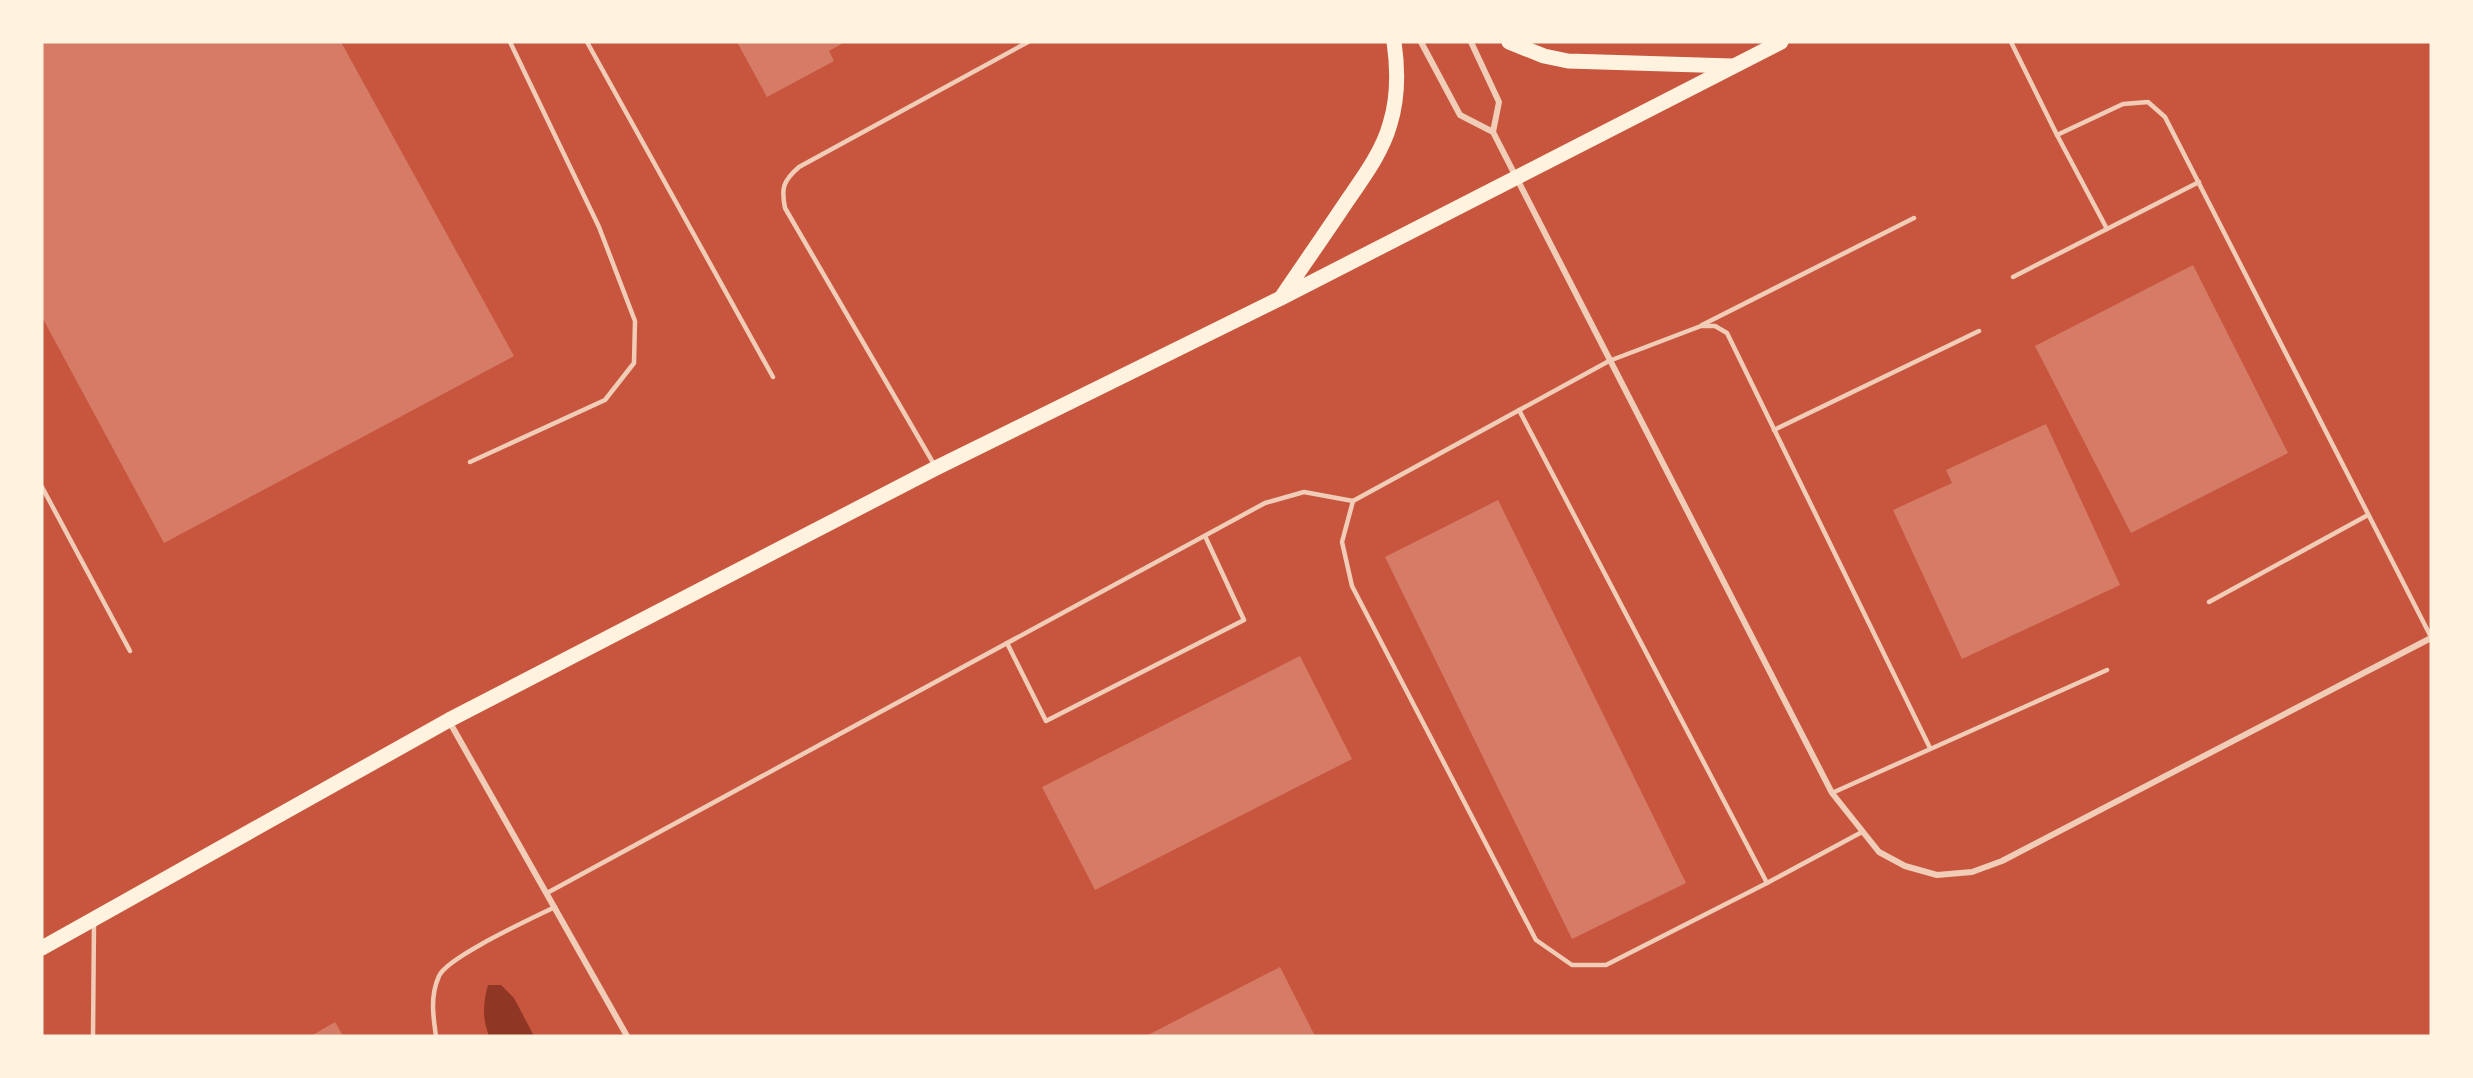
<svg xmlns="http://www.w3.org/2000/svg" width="2473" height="1078" font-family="Merriweather,serif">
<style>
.water{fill:#8f3625}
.building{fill:#d67c66}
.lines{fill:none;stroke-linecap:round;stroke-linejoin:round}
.service{stroke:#f1ccb7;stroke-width:4.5}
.minor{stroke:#f1ccb7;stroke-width:6}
.primary{stroke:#fff3e0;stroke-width:15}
</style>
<rect width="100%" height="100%" fill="#c8553d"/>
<path class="water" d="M 488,985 L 501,985 L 514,998 L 534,1036 L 489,1036 C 482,1018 483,1003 488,985 Z"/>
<g class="building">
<polygon points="42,42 341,42 514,356 164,543 42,317"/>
<polygon points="737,42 845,42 829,51 834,61 767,97"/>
<polygon points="2193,265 2288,453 2131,533 2035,346"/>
<polygon points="2046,424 2120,585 1962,659 1893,510 1952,483 1946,470"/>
<polygon points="1498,500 1686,883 1572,939 1385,557"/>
<polygon points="1300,656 1352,759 1095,890 1042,787"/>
<polygon points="1280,967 1315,1036 1146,1036"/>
<polygon points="335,1022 343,1036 311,1036"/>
</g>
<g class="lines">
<g class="service">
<polyline points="587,42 773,377"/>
<polyline points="2011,42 2057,135 2123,104 2148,102 2165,117 2431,637"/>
<polyline points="2057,135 2107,229"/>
<polyline points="2013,277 2199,182"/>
<polyline points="1702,325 1914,218"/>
<polyline points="1519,410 1767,883 1862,832"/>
<polyline points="1774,430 1979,331"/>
<polyline points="470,462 605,400 634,363 635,321 599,227 510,42"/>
<path d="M 935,466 L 785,208 C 781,188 783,181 799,167 L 1028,42"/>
<polyline points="42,487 130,651"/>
<polyline points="1353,501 1342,542 1352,586 1536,940 1572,965 1606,965 1767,883"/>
<polyline points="2209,602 2368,515"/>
<polyline points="1007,643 1046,721 1244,620 1205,536"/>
<polyline points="1832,793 2107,670"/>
<polyline points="547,893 1265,503 1304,492 1353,501 1609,361 1701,326 1715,326 1727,333 1930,748"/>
<polyline points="93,1036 94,922"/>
<path d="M 436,1036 C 433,1016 430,996 439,976 C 447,957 533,918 555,907"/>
</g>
<g class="minor">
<polyline points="1421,42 1460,115 1493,132 1832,793 1879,852 1905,866 1937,875 1972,872 2002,861 2431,638"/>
<polyline points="1471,42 1499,102 1493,132"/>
<polyline points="449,721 627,1036"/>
</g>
<g class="primary">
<polyline points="1509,42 1544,56 1568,61 1732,66"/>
<path d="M 1283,295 C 1304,264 1325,234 1345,204 C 1362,179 1382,153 1390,124 C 1398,98 1398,69 1394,42"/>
<polyline points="42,948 449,720 936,468 1281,298 1781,42"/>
</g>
</g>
<rect width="2473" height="1078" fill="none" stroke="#fff3e0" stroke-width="87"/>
</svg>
